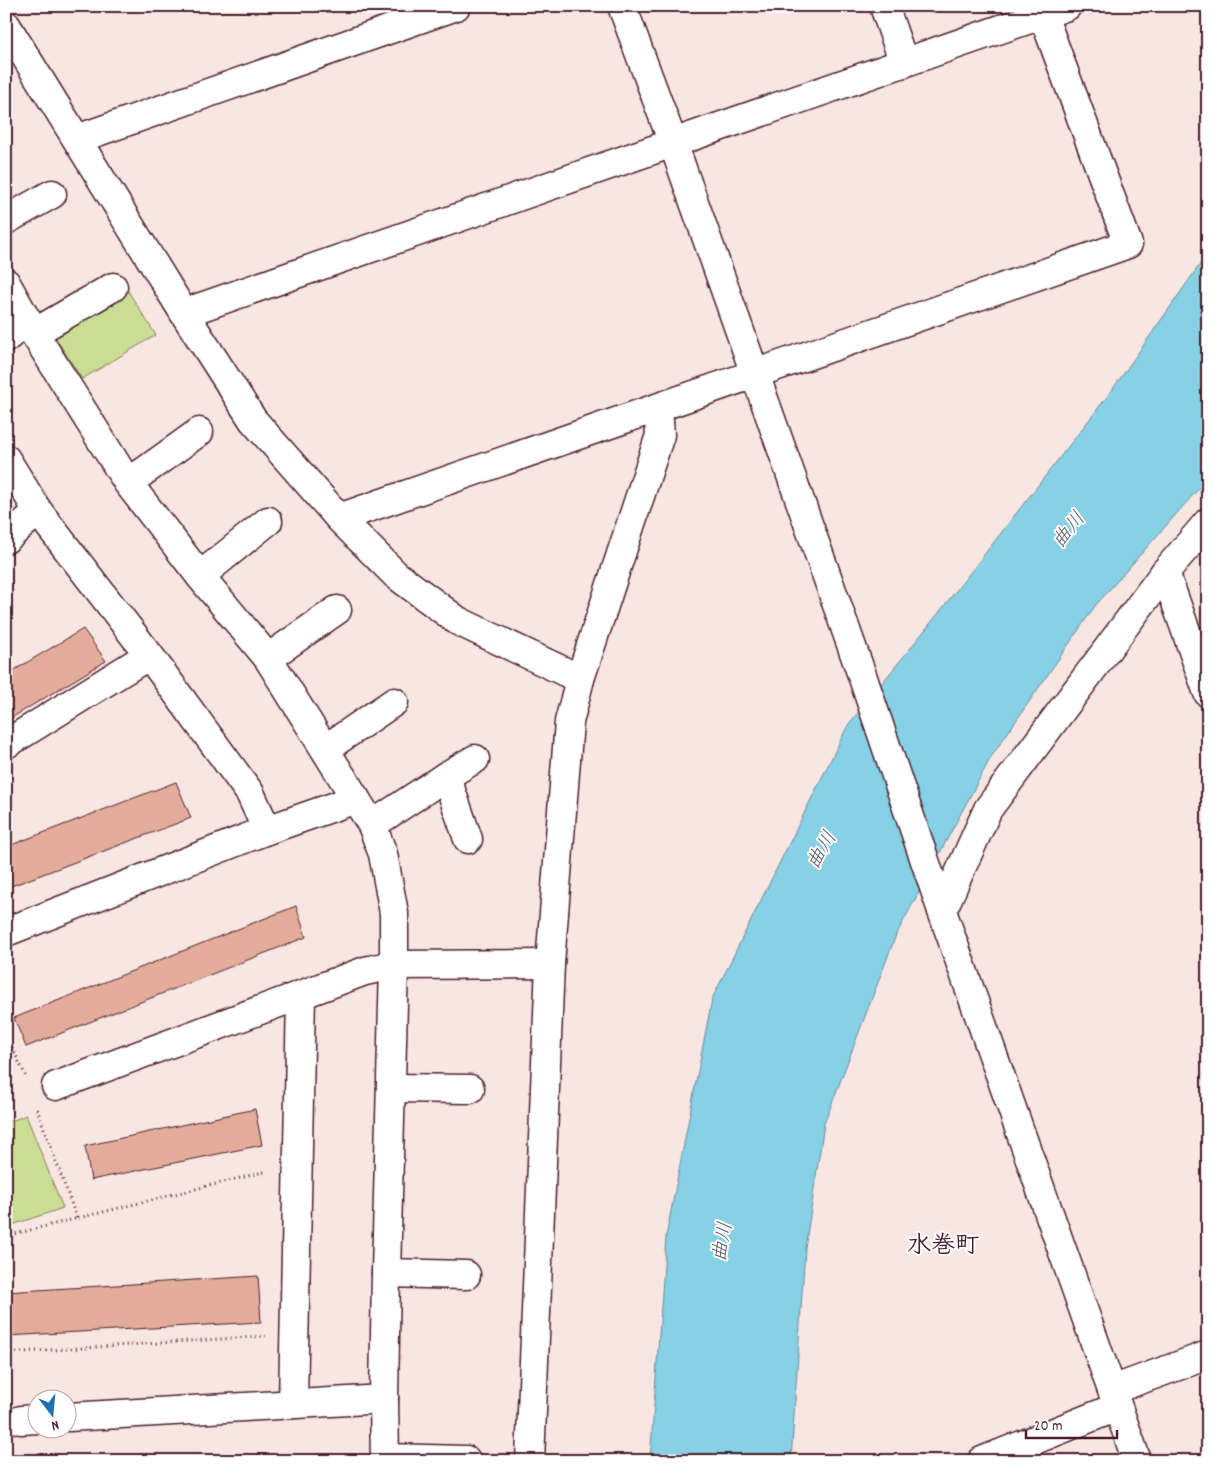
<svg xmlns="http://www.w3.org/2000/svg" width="1214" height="1467" font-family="Dekko,'Klee One',sans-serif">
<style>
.green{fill:#cade93;stroke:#8a7e5f}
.water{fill:#86d1e6;stroke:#6e8a9b}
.building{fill:#e4ad9b;stroke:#4a1f2b}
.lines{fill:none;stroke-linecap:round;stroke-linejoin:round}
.minor-casing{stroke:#4a1f2b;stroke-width:31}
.path{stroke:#4a1f2b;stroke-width:3;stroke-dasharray:1 4;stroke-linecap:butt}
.minor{stroke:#fff;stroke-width:28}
.labels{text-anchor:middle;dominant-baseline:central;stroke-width:4;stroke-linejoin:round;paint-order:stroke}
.water-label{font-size:20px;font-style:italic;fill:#5c5463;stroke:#fff}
.district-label{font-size:24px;font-weight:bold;fill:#4a1f2b;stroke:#fff}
</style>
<rect width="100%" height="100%" fill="#f7e6e1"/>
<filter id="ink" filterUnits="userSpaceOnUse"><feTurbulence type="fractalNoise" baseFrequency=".02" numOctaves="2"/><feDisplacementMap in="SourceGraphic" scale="10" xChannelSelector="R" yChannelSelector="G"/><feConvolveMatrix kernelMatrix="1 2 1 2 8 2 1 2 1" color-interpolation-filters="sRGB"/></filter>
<g filter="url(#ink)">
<g class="green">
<polygon points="126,288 156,335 82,379 53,334"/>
<polygon points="26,1115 63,1208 6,1227 6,1123"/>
</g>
<polygon class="water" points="1208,253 1208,478 1095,606 991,757 896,935 824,1124 805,1248 791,1461 650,1461 666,1237 712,999 848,725 934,619 1110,393"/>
<g class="building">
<polygon points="83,629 106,661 6,721 6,675"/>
<polygon points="176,782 191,818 6,888 6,847"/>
<polygon points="296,906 306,937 26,1047 14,1018"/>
<polygon points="255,1109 262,1145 91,1180 85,1146"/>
<polygon points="258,1276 261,1322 6,1336 6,1292"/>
</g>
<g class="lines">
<defs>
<g id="minor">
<polyline points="622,6 673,143 863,678 942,911 1137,1461"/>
<polyline points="884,6 904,63"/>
<polyline points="6,25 184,313 253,420 339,518 396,575 458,621 580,679"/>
<polyline points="77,139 456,6"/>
<polyline points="6,220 52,194"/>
<polyline points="6,283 34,333 128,483 200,576 268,658 372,825 383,854 394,913 394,965 386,1273 384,1399 385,1461"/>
<polyline points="184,313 1067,6"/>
<polyline points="34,333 113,287"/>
<polyline points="6,338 28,320"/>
<polyline points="6,459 38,511"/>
<polyline points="128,483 199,432"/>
<path d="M 339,518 C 602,428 865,335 1128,244 L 1043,15"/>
<polyline points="6,539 38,511 149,655"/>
<polyline points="1165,572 1208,693"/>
<polyline points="200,576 268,521"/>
<polyline points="268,658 337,610"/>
<polyline points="6,744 149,655 250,793 267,830"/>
<polyline points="325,749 394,702"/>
<polyline points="446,776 468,839"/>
<polyline points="372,825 446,776 475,759"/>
<polyline points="942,911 988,809 1165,572 1208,522"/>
<polyline points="6,932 267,830 356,799"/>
<polyline points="56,1086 365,971 394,965 550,964"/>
<polyline points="391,1088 470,1089"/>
<polyline points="386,1273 466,1275"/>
<polyline points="1112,1390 1208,1355"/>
<polyline points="293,1404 301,995"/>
<polyline points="68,1417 384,1399"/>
<polyline points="21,1420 38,1419"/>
<polyline points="385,1458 466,1460"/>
<polyline points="530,1461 550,964 569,722 580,679 660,435 658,408"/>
<polyline points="982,1461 1117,1407"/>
</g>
</defs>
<use href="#minor" class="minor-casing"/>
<g class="path">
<polyline points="6,1034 27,1079"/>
<polyline points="37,1109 77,1219"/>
<polyline points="6,1236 268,1171"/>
<polyline points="6,1353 266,1336"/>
</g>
<use href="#minor" class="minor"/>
</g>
</g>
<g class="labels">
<g class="water-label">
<text transform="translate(1070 531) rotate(-51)">曲川</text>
<text transform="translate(823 851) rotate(-60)">曲川</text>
<text transform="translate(724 1242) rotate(-80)">曲川</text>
</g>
<g class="district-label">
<text x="943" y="1247">水巻町</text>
</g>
</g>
<rect width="1214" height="1467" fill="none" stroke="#fff" stroke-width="25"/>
<rect x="12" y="12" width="1189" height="1442" fill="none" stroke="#4a1f2b" stroke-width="2" filter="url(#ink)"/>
<g transform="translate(52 1414) rotate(164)"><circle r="24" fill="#ffffff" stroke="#b7a5aa"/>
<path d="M0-4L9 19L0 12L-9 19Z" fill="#1f6fb2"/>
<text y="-8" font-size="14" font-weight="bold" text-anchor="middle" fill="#4a1f2b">N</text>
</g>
<path d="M1026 1430v8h91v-8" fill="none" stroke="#4a1f2b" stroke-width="2.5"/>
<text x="1034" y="1430" font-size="15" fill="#4a1f2b" stroke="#ffffff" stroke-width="4" paint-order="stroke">20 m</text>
</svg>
